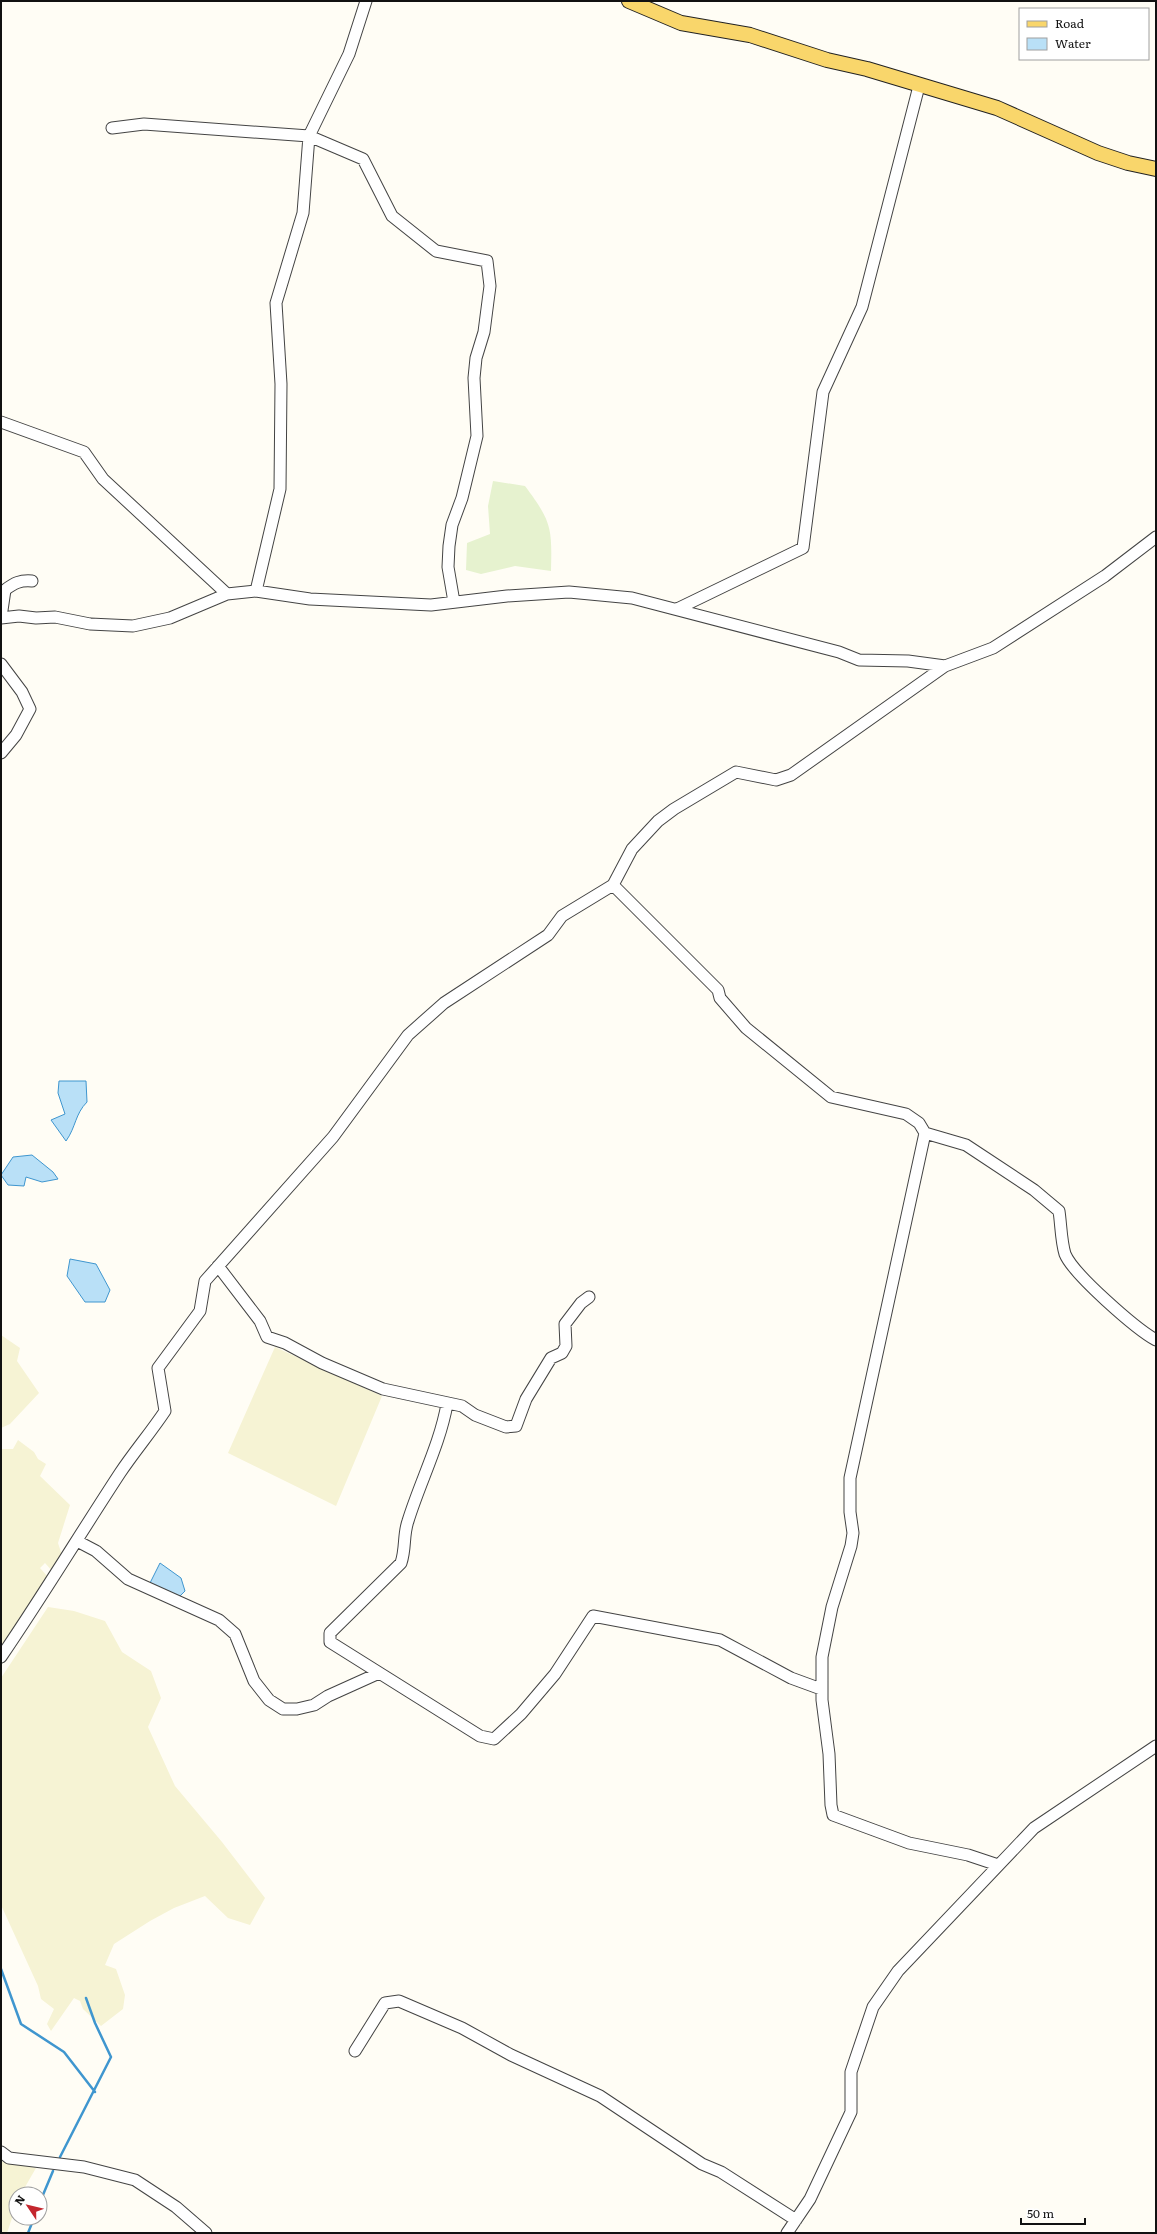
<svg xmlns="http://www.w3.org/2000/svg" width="1157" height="2234" viewBox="0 0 1157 2234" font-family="Literata,serif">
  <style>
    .farmland { fill: #f6f3d4 }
    .pitch { fill: #e6f2cf }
    .water { fill: #b9e0f7; stroke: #3f96cf }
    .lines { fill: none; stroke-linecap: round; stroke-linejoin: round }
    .stream { stroke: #3f96cf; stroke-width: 2.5 }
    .minor-casing { stroke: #444; stroke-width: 13 }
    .major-casing { stroke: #222; stroke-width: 16 }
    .minor { stroke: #fff; stroke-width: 11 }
    .major { stroke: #f9d66b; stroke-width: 14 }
  </style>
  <rect width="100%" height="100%" fill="#fffdf5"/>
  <path class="farmland" d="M1 1335 20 1348 17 1361 39 1393 10 1424 1 1428Z
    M275 1347 382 1396 336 1506 228 1453Z
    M18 1440 34 1452 38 1459 46 1464 40 1476 70 1505 58 1543 62 1555 53 1572 45 1563 40 1568 48 1577 1 1647V1449H13Z
    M48 1607 74 1611 105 1621 122 1652 151 1671 161 1698 148 1727 175 1786 222 1842 265 1898 250 1925 228 1918 205 1896 174 1908 150 1921 114 1944 105 1965 116 1969 125 1995 123 2009 101 2026 83 2009 80 2001 74 1998 51 2031 47 2024 54 2009 41 1999 38 1986 1 1905V1678Z
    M1 2161 36 2168 21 2194H16V2206L7 2233H1Z"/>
  <path class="pitch" d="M493 481 525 486C552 522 552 528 551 571L515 566 481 574 466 570 467 543 490 534 488 506Z"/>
  <path class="water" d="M59 1081H86L87 1102C75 1114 76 1127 66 1141L51 1120 65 1114 58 1093Z
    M32 1155 53 1172 58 1179 42 1182 26 1177 24 1186 8 1185 1 1175 13 1157Z
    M70 1259 96 1264 110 1290 105 1302H85L67 1276Z
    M160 1563 181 1578 185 1591 180 1596 163 1595 150 1583Z"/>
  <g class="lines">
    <path class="stream" d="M1 1969 21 2024 64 2052 95 2092
      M60 2157 111 2057 95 2023 86 1998
      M40 2202 53 2171
      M28 2233 34 2218"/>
    <defs>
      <path id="minor" d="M112 128 144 124 309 136 363 159 392 216 436 251 487 261 490 286 488 301 484 332 476 358 474 378 477 436 462 498 452 525 449 546 448 567 454 602
        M1 422 84 452 103 479 227 594
        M256 591 280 489 281 384 276 303 303 213 309 136 349 54 366 1
        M677 609 803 548 823 392 862 307 919 86
        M1 617 5 590C14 583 20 580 32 581
        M1 618 19 616 36 618 55 617 90 624 133 626 170 618 227 594 256 591 310 599 431 605 507 596 569 592 632 598 839 652 859 660 908 661 945 666 993 648 1105 576 1156 537
        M1 664 22 692 30 709 16 735 1 753
        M613 885 718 990 720 998 746 1028 831 1097 906 1114 919 1123 925 1133 966 1145 1034 1190 1059 1211C1061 1224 1061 1241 1065 1254 1073 1274 1136 1329 1156 1340
        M925 1133 850 1478V1512L853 1533 851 1546 832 1607 822 1657V1700L829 1754 831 1805 833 1815 909 1843 968 1855 998 1865
        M218 1266 260 1321 267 1337 285 1343 322 1363 383 1389 462 1406 475 1415 506 1427 516 1426 526 1399 551 1358 562 1353 566 1346 565 1324 581 1303 589 1297
        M447 1404C440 1444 420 1482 408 1521 403 1535 406 1548 401 1563L330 1633V1642L480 1736 494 1739 521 1714 555 1674 593 1616 720 1640 791 1678 821 1689
        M77 1541 96 1551 128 1579 219 1620 235 1634 254 1681 269 1700 283 1709H297L314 1705 328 1696 379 1673
        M1 1657C42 1597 80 1534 120 1473 134 1452 151 1432 165 1411L158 1368 200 1311 205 1281 333 1137 408 1035 444 1003 548 935 562 916 613 885 632 849 658 821 674 809 736 772 776 780 791 775 945 666
        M355 2051 385 2003 399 2001 462 2028 511 2055 600 2096 702 2164 721 2172 796 2220
        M1 2152 9 2158 84 2167 135 2180 176 2207 206 2233
        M787 2233 810 2199 851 2112V2072L873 2007 898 1971 1034 1828 1156 1746"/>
      <path id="major" d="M629 1 681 23 750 35 827 60 867 69 997 108 1098 153 1128 163 1156 169"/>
    </defs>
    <use href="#minor" class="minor-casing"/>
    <use href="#major" class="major-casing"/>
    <use href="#minor" class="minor"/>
    <use href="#major" class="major"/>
  </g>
  <rect width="1157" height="2234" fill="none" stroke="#111111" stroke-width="4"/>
  <rect x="1019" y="8" width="130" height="52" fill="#ffffff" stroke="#a0a0a0"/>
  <rect x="1027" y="21" width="20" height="6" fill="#f9d66b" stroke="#a0a0a0"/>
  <text x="1055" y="28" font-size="12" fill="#111111">Road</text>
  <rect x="1027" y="38" width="20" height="12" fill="#b9e0f7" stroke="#a0a0a0"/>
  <text x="1055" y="48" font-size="12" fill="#111111">Water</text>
  <g transform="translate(28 2206) rotate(305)"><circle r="19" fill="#ffffff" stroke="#a0a0a0"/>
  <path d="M0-3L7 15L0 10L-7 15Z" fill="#c4262e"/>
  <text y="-6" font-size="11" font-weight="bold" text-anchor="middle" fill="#111111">N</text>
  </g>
  <path d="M1021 2218v6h64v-6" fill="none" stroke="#111111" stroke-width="2"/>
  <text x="1027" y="2218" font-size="12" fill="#111111" stroke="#ffffff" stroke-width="3" paint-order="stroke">50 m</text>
</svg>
